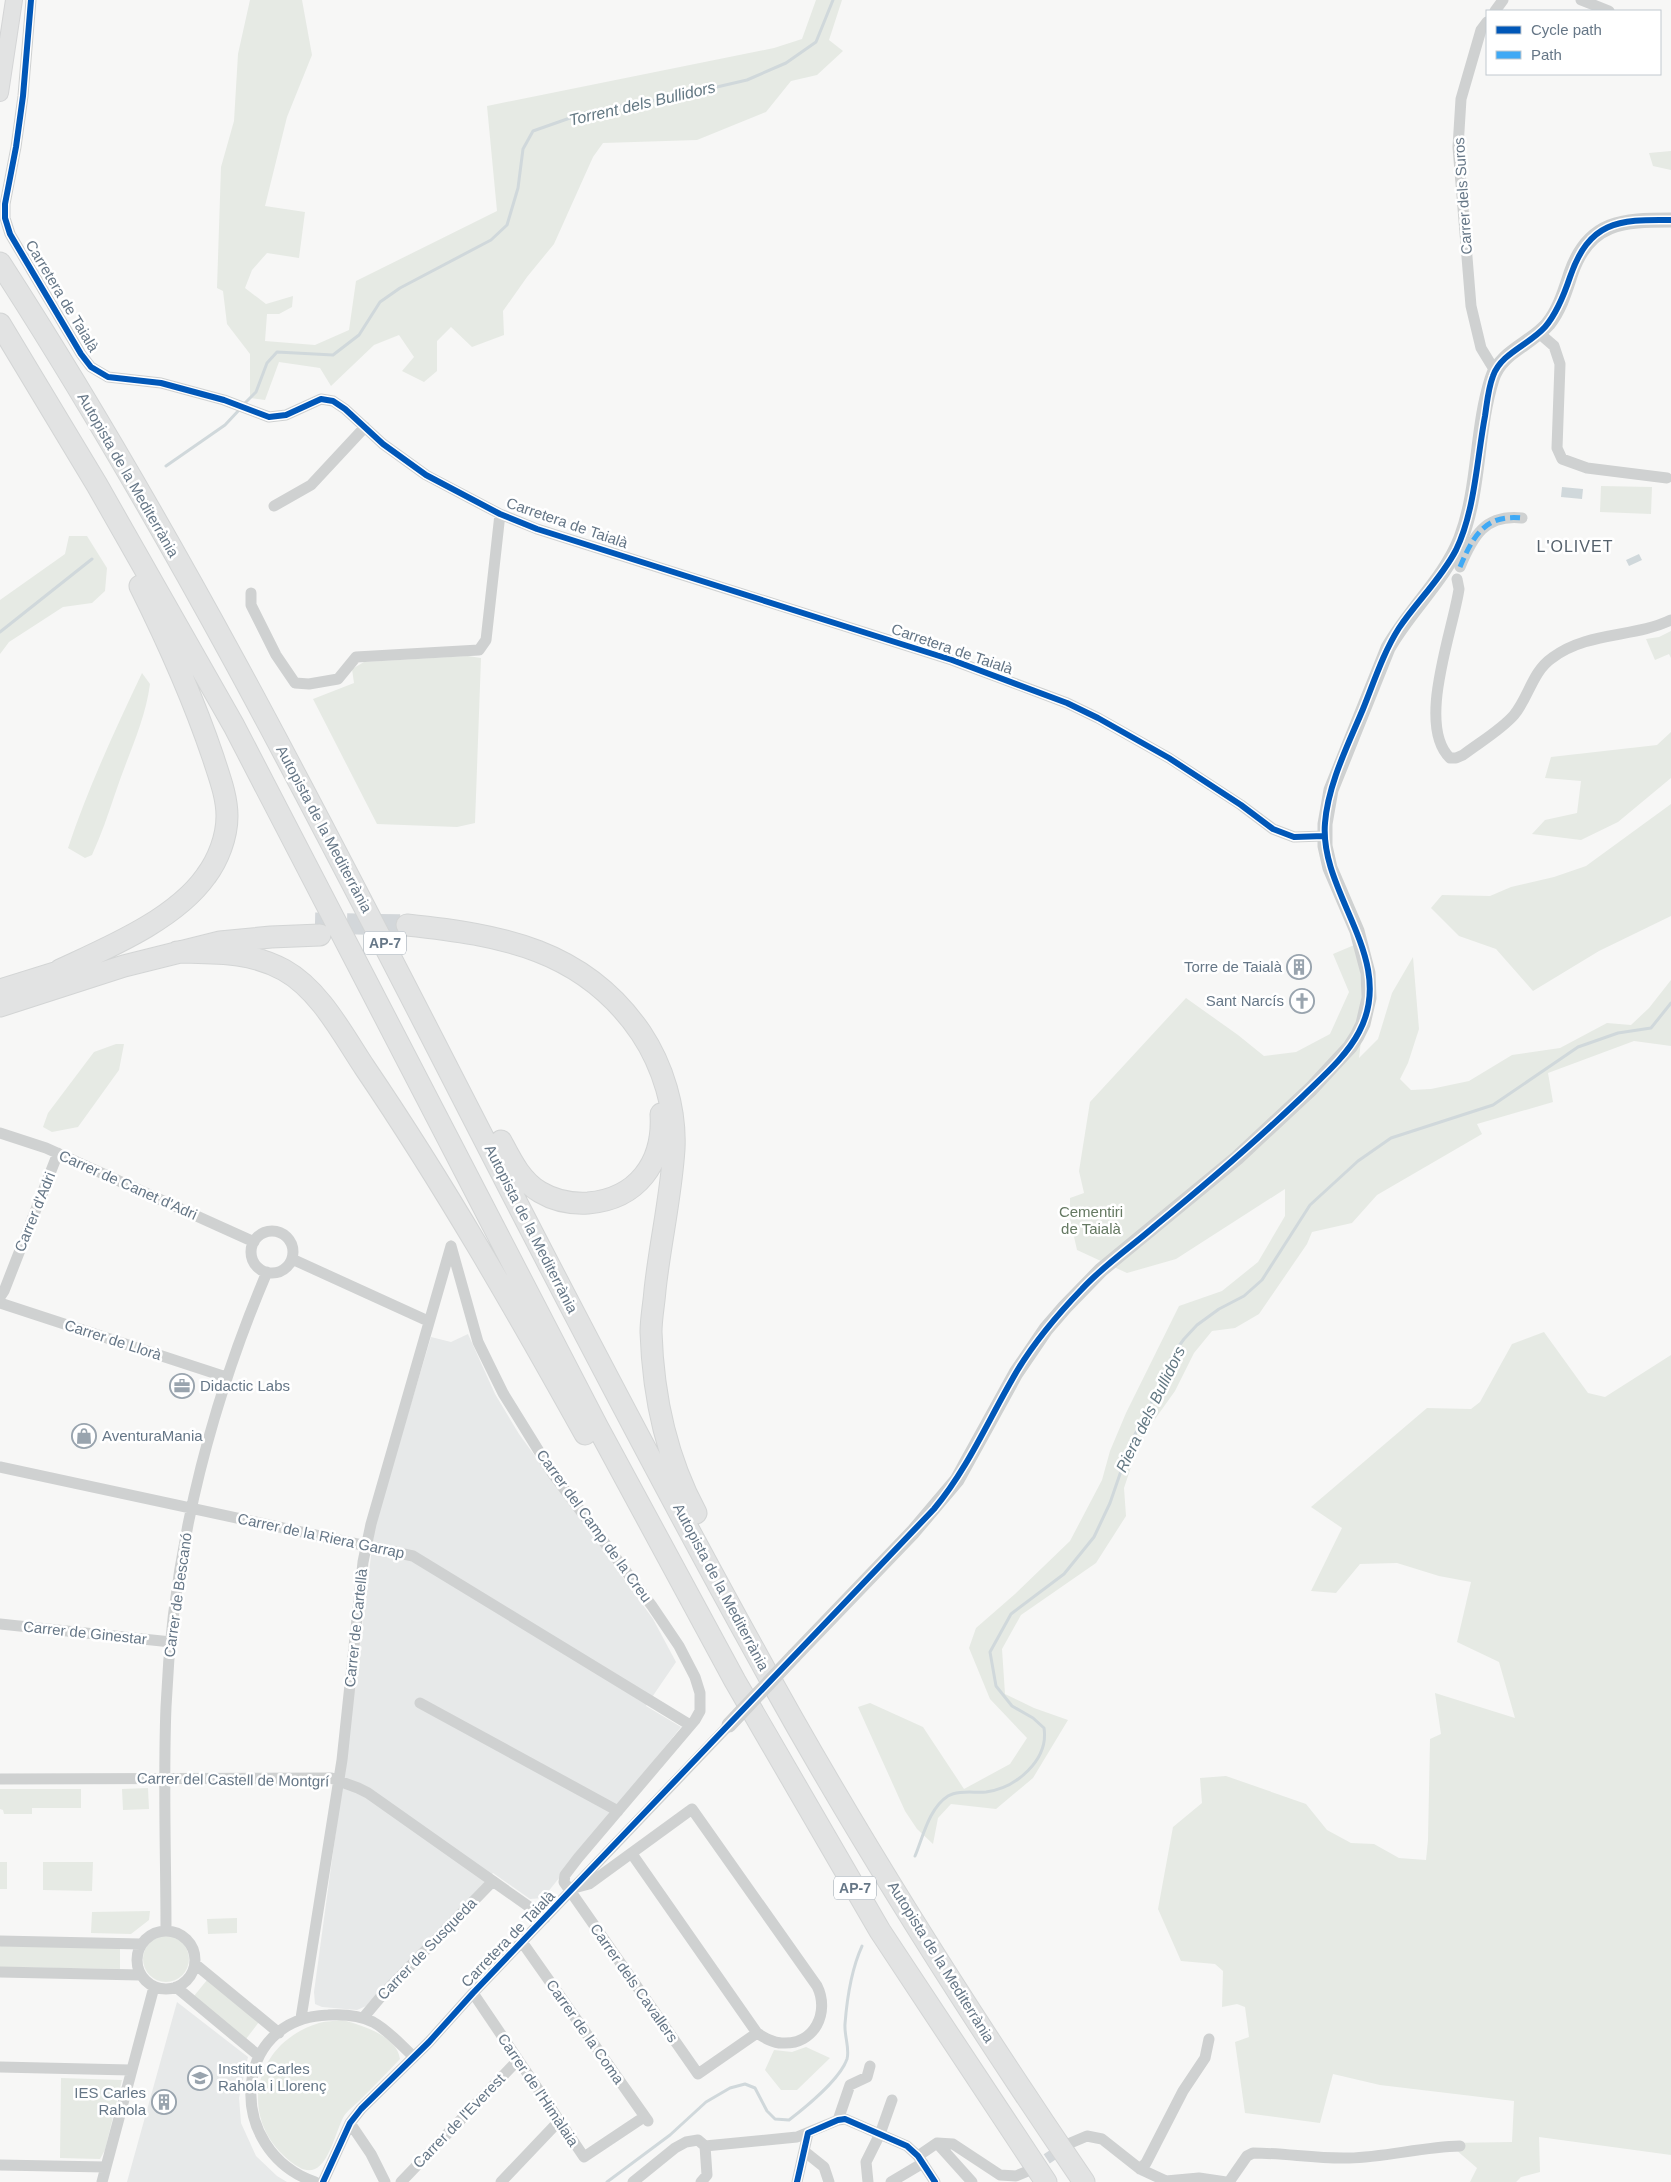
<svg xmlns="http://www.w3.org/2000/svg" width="1671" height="2182" viewBox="0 0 1671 2182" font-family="Arial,sans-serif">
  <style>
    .built { fill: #e7e9e9 }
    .green { fill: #e6eae4 }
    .water { fill: #d0d8db }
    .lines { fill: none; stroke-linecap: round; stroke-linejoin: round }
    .stream { stroke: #d0d8db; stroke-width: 3 }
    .minor-tunnel { stroke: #d3d7da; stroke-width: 11; stroke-dasharray: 11 5.5; stroke-linecap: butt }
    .motorway-tunnel { stroke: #d3d7da; stroke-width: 21; stroke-dasharray: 21 11; stroke-linecap: butt }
    .secondary-casing { stroke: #d4d5d6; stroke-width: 18 }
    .motorway-casing { stroke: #d3d5d5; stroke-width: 23 }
    .minor { stroke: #cfd1d1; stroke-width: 11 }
    .tertiary { stroke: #cfd1d1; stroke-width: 15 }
    .secondary { stroke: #e2e3e3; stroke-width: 16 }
    .motorway { stroke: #e2e3e3; stroke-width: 21 }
    .tertiary-bridge { stroke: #cfd1d1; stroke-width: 15 }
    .quiet { stroke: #3fa9f5; stroke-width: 5; stroke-dasharray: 10 5; stroke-linecap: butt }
    .cycleway-casing { stroke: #fff; stroke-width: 9 }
    .cycleway { stroke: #0057b8; stroke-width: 6 }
    .labels { text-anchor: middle; stroke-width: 5; stroke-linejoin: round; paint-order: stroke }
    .shield { fill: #fff; stroke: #94a0ab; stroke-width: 1 }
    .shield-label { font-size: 14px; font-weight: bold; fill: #667787 }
    .street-label { font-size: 15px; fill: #667787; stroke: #fff }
    .poi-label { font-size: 15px; fill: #667787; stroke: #fff; text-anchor: end }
    .park-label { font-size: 15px; fill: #657962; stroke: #fff }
    .water-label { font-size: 16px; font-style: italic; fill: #637883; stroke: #fff }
    .neighbourhood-label { font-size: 16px; letter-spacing: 1px; fill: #55616c; stroke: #fff }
  </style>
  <rect width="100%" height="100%" fill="#f7f7f6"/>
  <path class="built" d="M468 1334 495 1394 519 1434 653 1619 676 1662 646 1706 681 1727 543 1898 530 1899 493 1873 366 2006 357 2010 322 2007 315 2004 314 1992 346 1757 375 1524 431 1337 451 1342Z
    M177 2002 248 2057 239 2098 241 2123 256 2156 277 2176 287 2182H127Z"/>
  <path class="green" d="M250 0H302L312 55 287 117 265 206 305 212 299 258 267 253 252 270 245 288 266 304 293 296 292 307 279 314H267L265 341 315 345 349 330 356 281 497 211 487 106 774 48 802 39 816 0H842L829 40 843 51 817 75 791 81 766 112 697 140 603 143 593 157 554 244 527 277 503 311 504 335 472 347 451 327 437 341V371L424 382 402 371 414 357 399 335 374 345 331 386 320 368 279 362 265 400 250 398V354L227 324 223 291 217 288 221 167 234 121 238 54Z
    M1671 151V170L1653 166 1649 153Z
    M1601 486 1652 487 1651 514 1600 512Z
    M69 536H87L107 568 105 591 92 603 63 607 9 642 0 654V600L65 554Z
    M1671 631V658L1669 654 1655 660 1646 639 1659 637Z
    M468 656 481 658 475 823 457 827 377 824 313 699 354 683 352 669 364 662Z
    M142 673 150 684C145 722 127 757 115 794 108 815 101 835 92 855L85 858 68 848C88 788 115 730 142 673Z
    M1671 732V778L1618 822 1581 840 1532 834 1545 820 1577 813 1581 781 1545 778 1551 757 1657 745Z
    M1671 804V916L1599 951 1533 991 1496 949 1459 936 1431 908 1442 895 1490 896 1511 887 1554 877 1586 866Z
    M1359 943 1363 1024 1359 1058 1378 1039 1392 993 1413 957 1419 1029 1408 1063 1400 1079 1411 1090 1431 1089 1469 1081 1512 1055 1560 1048 1607 1023 1631 1025 1649 1008 1671 980V1046L1634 1041 1548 1073 1553 1102 1477 1124 1482 1134 1377 1195 1352 1223 1312 1232 1307 1244 1259 1314 1235 1328 1212 1331 1194 1353 1175 1391 1140 1440 1124 1488 1126 1516 1096 1563 1021 1615 1002 1649 1005 1694 1034 1708 1068 1720 1033 1778 996 1809 951 1804 938 1818 933 1844 917 1829 905 1811 858 1707 870 1703 923 1727 964 1789 1010 1764 1027 1738 990 1699 969 1648 976 1628 1015 1594 1070 1541 1102 1480 1110 1451 1126 1413 1179 1306 1222 1291 1258 1262 1285 1216V1189L1176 1259 1127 1273 1077 1250 1070 1219V1198L1084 1193 1079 1171 1090 1102 1186 998 1238 1035 1264 1056 1296 1052 1330 1034 1349 992 1333 954Z
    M116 1044H124L119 1070 78 1127 52 1132 43 1127 48 1113 94 1052Z
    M1544 1332 1588 1393 1605 1397 1671 1355V2155L1539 2137 1540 2172 1521 2177 1516 2182H1470L1477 2168 1448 2143 1512 2142 1514 2101 1380 2085 1333 2074 1320 2123 1245 2113 1235 2042 1249 2037 1245 2007 1237 2004 1222 2007 1223 1971 1215 1964 1181 1961 1158 1909 1173 1827 1202 1803 1200 1778 1226 1776 1306 1804 1327 1830 1351 1843 1374 1844 1399 1858 1426 1860 1428 1840 1430 1739 1441 1734 1435 1693 1515 1718 1499 1662 1457 1642 1471 1582 1439 1576 1397 1563 1360 1564 1336 1593 1311 1591 1342 1528 1311 1507 1427 1408 1471 1409 1480 1402 1512 1344Z
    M148 1788 149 1809 123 1810 122 1789Z
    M0 1789H81V1808H32V1814H4L3 1810 0 1809Z
    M0 1862H7V1889H0Z
    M43 1862H93L92 1891 43 1890Z
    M150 1911 149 1920 131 1934 91 1933 92 1912Z
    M237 1918V1933L208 1934 207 1919Z
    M143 1959a23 23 0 1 1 46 0a23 23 0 1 1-46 0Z
    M0 1946 120 1948V1969L0 1967Z
    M207 1980 259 2022 246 2039 194 1996Z
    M342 2020C362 2025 397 2036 400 2059 387 2073 374 2086 360 2100 355 2105 348 2110 344 2116 336 2130 330 2162 315 2169 306 2173 298 2167 291 2162 236 2119 253 2043 319 2023 326 2021 335 2021 342 2020Z
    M806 2047 830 2058 797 2090H781L765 2070 774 2050 792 2052Z
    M61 2078 122 2080 105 2150 100 2159 60 2158Z"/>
  <path class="water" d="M1562 487 1583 489 1582 499 1561 497Z
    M1639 554 1642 560 1629 566 1626 560Z"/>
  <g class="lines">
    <path class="stream" d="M244 404 256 392 267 363 277 352 333 355 359 335 380 302 400 288 491 240 507 225 518 188 523 149 533 131 587 112 678 96 747 80 786 63 816 42 833 0
      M166 466 225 425 240 409
      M0 632 92 559
      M915 1856C923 1837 929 1808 948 1796 958 1790 974 1793 986 1792 1016 1788 1049 1760 1044 1728L1033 1718 1012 1706 996 1686 990 1652 1011 1614 1064 1574 1094 1537 1110 1503 1131 1442 1148 1410 1173 1354 1184 1339 1197 1325 1219 1309 1244 1296 1262 1280 1310 1205 1358 1161 1391 1138 1493 1105 1578 1047 1618 1033 1651 1028 1671 1003
      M607 2182 670 2135 706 2102 730 2088 745 2084 755 2088 767 2111 775 2119 789 2120C806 2107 840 2079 847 2059 850 2049 844 2035 845 2024 847 1998 851 1970 862 1946"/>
    <path class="minor-tunnel" d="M1033 2168 1066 2146"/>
    <path class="motorway-tunnel" d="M315 923 407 925"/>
    <defs>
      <path id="secondary" d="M0 93 14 0"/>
      <path id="motorway" d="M0 263C201 574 363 906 533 1234 606 1375 680 1516 757 1655 856 1836 968 2012 1084 2182
        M0 324 97 485 234 726 597 1426 735 1681 880 1931 1046 2182
        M407 925C501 935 584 949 641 1033 663 1066 676 1109 674 1149 671 1197 660 1243 655 1290 654 1304 651 1318 651 1332 653 1395 666 1457 696 1513
        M177 952C214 953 250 951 284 970 320 990 343 1035 365 1068 445 1186 516 1310 585 1434
        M60 970C107 948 175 920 206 876 218 860 227 837 227 816 227 796 219 776 213 757 193 698 168 642 140 586
        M0 990 74 967
        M0 1006 124 966 220 942 271 937 320 935
        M501 1141C511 1160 521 1181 540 1192 555 1201 570 1204 588 1203 637 1199 664 1163 661 1114"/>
    </defs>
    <use href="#secondary" class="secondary-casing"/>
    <use href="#motorway" class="motorway-casing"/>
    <path class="minor" d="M31 0 23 96 16 147 5 204V218L10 234 81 354 91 367 108 377 161 383 224 400 269 417 286 415 321 399 333 401 345 409 383 444 426 475 500 514 537 529 952 660 1067 703 1098 718 1169 758 1241 805 1273 829 1294 837 1324 836
      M1581 0 1609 11
      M1495 11 1503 0
      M1487 22 1481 30 1461 99 1458 147 1471 306 1481 348 1495 371
      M1539 333 1554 346 1560 364 1557 448 1562 459 1587 468 1667 478
      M274 506 311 485 365 427
      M1460 567C1473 536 1485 514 1522 518
      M1457 579 1459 589C1453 631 1416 725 1450 758H1456L1463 755C1480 742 1501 730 1514 715 1529 697 1532 672 1552 658 1588 631 1634 638 1671 620
      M251 593V605L276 655 295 683 309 684 338 679 356 657 479 650 486 640 500 514
      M0 1133 46 1148 254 1242
      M251 1252a21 21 0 1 1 42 0a21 21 0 1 1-42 0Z
      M451 1246 478 1342 503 1393 553 1474 652 1606 679 1646 695 1677 700 1693V1711L695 1720 578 1858 565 1875 564 1882 698 2074 757 2033C765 2038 773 2043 782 2043 815 2045 830 2012 817 1986L692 1809 589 1884 574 1888
      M292 1259 428 1321
      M0 1297 4 1291 58 1153
      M0 1303 226 1377
      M0 1467 413 1556 690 1725
      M0 1624 171 1642
      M420 1703 618 1811
      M0 1779 331 1778 358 1788 368 1793 545 1918
      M632 1854 757 2033
      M166 1930C166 1856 163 1782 166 1707 172 1557 208 1411 267 1272
      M137 1960a29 29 0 1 1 58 0a29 29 0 1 1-58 0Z
      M0 1941 141 1944
      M522 1942 648 2121
      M195 1964 279 2033
      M0 1972 140 1975
      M176 1987 259 2056
      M473 1993 584 2157 644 2117
      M301 2018 342 1760 363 1562 371 1524 451 1246
      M363 2018 384 1993 493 1881
      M0 2067 130 2070
      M838 2120 850 2085 867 2077 870 2066
      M350 2123 371 2154 385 2182
      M937 2143 972 2182
      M1068 2144 1087 2136 1102 2139 1140 2169 1166 2181 1199 2178 1226 2182
      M705 2146 797 2137 838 2120 845 2119 907 2146 918 2156 935 2182
      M804 2151 824 2167 829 2182
      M918 2156 937 2143 953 2144 1000 2175 1016 2176 1028 2171
      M0 2165 105 2167
      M1140 2169 1146 2163 1183 2091 1205 2058 1209 2039
      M102 2182 154 1987
      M315 2182C225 2151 230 2018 328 2015 343 2014 359 2015 373 2022 388 2030 401 2045 414 2057
      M323 2182 350 2123 361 2109 429 2042 473 1993 729 1725
      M401 2182 518 2060
      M501 2182 559 2121
      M633 2182 675 2148 686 2142 698 2140 705 2146
      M701 2182 707 2175 705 2146
      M797 2182 808 2133
      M868 2182 866 2162 880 2134 892 2100
      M891 2182 923 2163
      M1229 2182 1247 2156 1253 2153C1285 2153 1317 2159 1349 2158 1386 2157 1422 2147 1460 2146"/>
    <path class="tertiary" d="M794 1656 913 1532 957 1480 1016 1373 1046 1329 1065 1307 1101 1270 1237 1158 1311 1089 1350 1047 1357 1036 1363 1024 1369 998 1368 973 1357 931 1330 868 1325 846V824L1331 790 1388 648C1410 609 1445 579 1461 538 1480 488 1476 429 1492 379 1500 352 1531 344 1548 324 1560 309 1565 291 1571 273 1589 221 1623 220 1671 220"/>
    <use href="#secondary" class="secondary"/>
    <use href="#motorway" class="motorway"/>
    <path class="tertiary-bridge" d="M729 1725 794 1656"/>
    <path class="quiet" d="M1460 567C1473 536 1485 514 1522 518"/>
    <defs>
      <path id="cycleway" d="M31 0 23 96 16 147 5 204V218L10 234 81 354 91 367 108 377 161 383 224 400 269 417 286 415 321 399 333 401 345 409 383 444 426 475 500 514 537 529 952 660 1067 703 1098 718 1169 758 1241 805 1273 829 1294 837 1324 836
        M323 2182 350 2123 361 2109 429 2042 473 1993 934 1509C969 1467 989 1418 1017 1371 1035 1341 1058 1314 1082 1289 1104 1265 1131 1247 1155 1226 1205 1185 1254 1143 1301 1098 1321 1078 1346 1057 1359 1032 1398 959 1319 894 1325 823 1328 784 1348 745 1363 709 1374 682 1383 653 1399 628 1417 601 1441 579 1456 550 1475 511 1477 458 1485 416 1487 403 1488 389 1493 376 1501 353 1529 345 1545 327 1557 313 1564 295 1570 277 1589 222 1617 219 1671 220
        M797 2182 808 2133 838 2120 845 2119 907 2146 918 2156 935 2182"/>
    </defs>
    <use href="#cycleway" class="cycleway-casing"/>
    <use href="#cycleway" class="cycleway"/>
  </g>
  <defs>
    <symbol id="building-ring" viewBox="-11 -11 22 22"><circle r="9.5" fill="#fff" stroke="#99a4ae" stroke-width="1.5"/><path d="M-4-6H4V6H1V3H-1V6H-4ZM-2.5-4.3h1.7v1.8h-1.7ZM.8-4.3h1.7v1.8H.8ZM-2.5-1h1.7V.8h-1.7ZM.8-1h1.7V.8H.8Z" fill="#99a4ae"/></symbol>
    <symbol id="church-ring" viewBox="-11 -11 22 22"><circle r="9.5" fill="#fff" stroke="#99a4ae" stroke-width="1.5"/><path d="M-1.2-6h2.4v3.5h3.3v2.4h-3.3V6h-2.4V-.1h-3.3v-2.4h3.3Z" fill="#99a4ae"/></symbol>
    <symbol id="office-ring" viewBox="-11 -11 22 22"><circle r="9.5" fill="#fff" stroke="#99a4ae" stroke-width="1.5"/><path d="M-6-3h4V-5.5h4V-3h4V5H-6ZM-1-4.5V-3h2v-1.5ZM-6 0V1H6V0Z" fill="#99a4ae"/></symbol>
    <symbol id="shop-ring" viewBox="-11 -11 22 22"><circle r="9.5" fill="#fff" stroke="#99a4ae" stroke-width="1.5"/><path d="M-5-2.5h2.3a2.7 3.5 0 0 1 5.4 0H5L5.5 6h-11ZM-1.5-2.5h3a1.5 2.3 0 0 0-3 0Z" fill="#99a4ae"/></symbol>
    <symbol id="school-ring" viewBox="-11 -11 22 22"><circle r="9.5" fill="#fff" stroke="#99a4ae" stroke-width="1.5"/><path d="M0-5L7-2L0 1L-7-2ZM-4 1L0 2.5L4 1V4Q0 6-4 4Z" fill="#99a4ae"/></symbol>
  </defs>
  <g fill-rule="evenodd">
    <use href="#building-ring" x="1285" y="953" width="28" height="28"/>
    <use href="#church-ring" x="1288" y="987" width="28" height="28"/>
    <use href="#office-ring" x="168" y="1372" width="28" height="28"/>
    <use href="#shop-ring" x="70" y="1422" width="28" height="28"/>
    <use href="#school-ring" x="186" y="2064" width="28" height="28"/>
    <use href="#building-ring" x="150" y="2088" width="28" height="28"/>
  </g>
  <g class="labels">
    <g class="shield">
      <rect x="364" y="931.5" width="42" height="23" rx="4"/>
      <rect x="834" y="1876.5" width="42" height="23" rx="4"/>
    </g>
    <g class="shield-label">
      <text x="385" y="948">AP-7</text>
      <text x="855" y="1893">AP-7</text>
    </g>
    <g class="street-label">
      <text transform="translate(1463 196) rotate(-94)" y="5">Carrer dels Suros</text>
      <text transform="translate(62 296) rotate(59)" y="5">Carretera de Taialà</text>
      <text transform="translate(128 475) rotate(60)" y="5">Autopista de la Mediterrània</text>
      <text transform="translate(567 523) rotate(19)" y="5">Carretera de Taialà</text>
      <text transform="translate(952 649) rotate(19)" y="5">Carretera de Taialà</text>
      <text transform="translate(324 829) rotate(62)" y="5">Autopista de la Mediterrània</text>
      <text transform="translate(128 1185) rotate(24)" y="5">Carrer de Canet d'Adri</text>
      <text transform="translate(35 1212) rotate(-68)" y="5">Carrer d'Adri</text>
      <text transform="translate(531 1229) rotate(63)" y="5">Autopista de la Mediterrània</text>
      <text transform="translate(113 1340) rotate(18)" y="5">Carrer de Llorà</text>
      <text transform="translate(594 1526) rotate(54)" y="5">Carrer del Camp de la Creu</text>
      <text transform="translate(321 1536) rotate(12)" y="5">Carrer de la Riera Garrap</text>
      <text transform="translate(721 1587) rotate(62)" y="5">Autopista de la Mediterrània</text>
      <text transform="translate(178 1595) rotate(-82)" y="5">Carrer de Bescanó</text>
      <text transform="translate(356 1628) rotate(-84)" y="5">Carrer de Cartellà</text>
      <text transform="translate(85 1633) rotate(6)" y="5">Carrer de Ginestar</text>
      <text transform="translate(233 1780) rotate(1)" y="5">Carrer del Castell de Montgrí</text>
      <text transform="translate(508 1939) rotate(-46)" y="5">Carretera de Taialà</text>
      <text transform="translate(427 1949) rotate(-46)" y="5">Carrer de Susqueda</text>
      <text transform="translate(941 1962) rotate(58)" y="5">Autopista de la Mediterrània</text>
      <text transform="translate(634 1983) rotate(55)" y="5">Carrer dels Cavallers</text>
      <text transform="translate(585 2032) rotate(55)" y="5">Carrer de la Coma</text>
      <text transform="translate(538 2090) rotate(56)" y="5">Carrer de l'Himàlaia</text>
      <text transform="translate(459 2121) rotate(-46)" y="5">Carrer de l'Everest</text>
    </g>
    <g class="poi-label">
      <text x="1282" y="972">Torre de Taialà</text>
      <text x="1284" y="1006">Sant Narcís</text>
      <text x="200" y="1391" text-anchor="start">Didactic Labs</text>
      <text x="102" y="1441" text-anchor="start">AventuraMania</text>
      <text x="218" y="2074" text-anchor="start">Institut Carles<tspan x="218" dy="17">Rahola i Llorenç</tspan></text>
      <text x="146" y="2098">IES Carles<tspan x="146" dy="17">Rahola</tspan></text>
    </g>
    <g class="park-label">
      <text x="1091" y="1217">Cementiri<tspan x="1091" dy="17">de Taialà</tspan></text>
    </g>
    <g class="water-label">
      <text transform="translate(642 103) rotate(-13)" y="6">Torrent dels Bullidors</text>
      <text transform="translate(1150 1409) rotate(-64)" y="6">Riera dels Bullidors</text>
    </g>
    <g class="neighbourhood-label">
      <text x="1575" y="552">L'OLIVET</text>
    </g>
  </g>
  <rect x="1486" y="10" width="175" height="65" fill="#ffffff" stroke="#c2c9cf"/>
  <rect x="1496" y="26" width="25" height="8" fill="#0057b8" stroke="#c2c9cf"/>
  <text x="1531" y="35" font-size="15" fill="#667787">Cycle path</text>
  <rect x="1496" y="51" width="25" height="8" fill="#3fa9f5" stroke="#c2c9cf"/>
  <text x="1531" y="60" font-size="15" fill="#667787">Path</text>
</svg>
